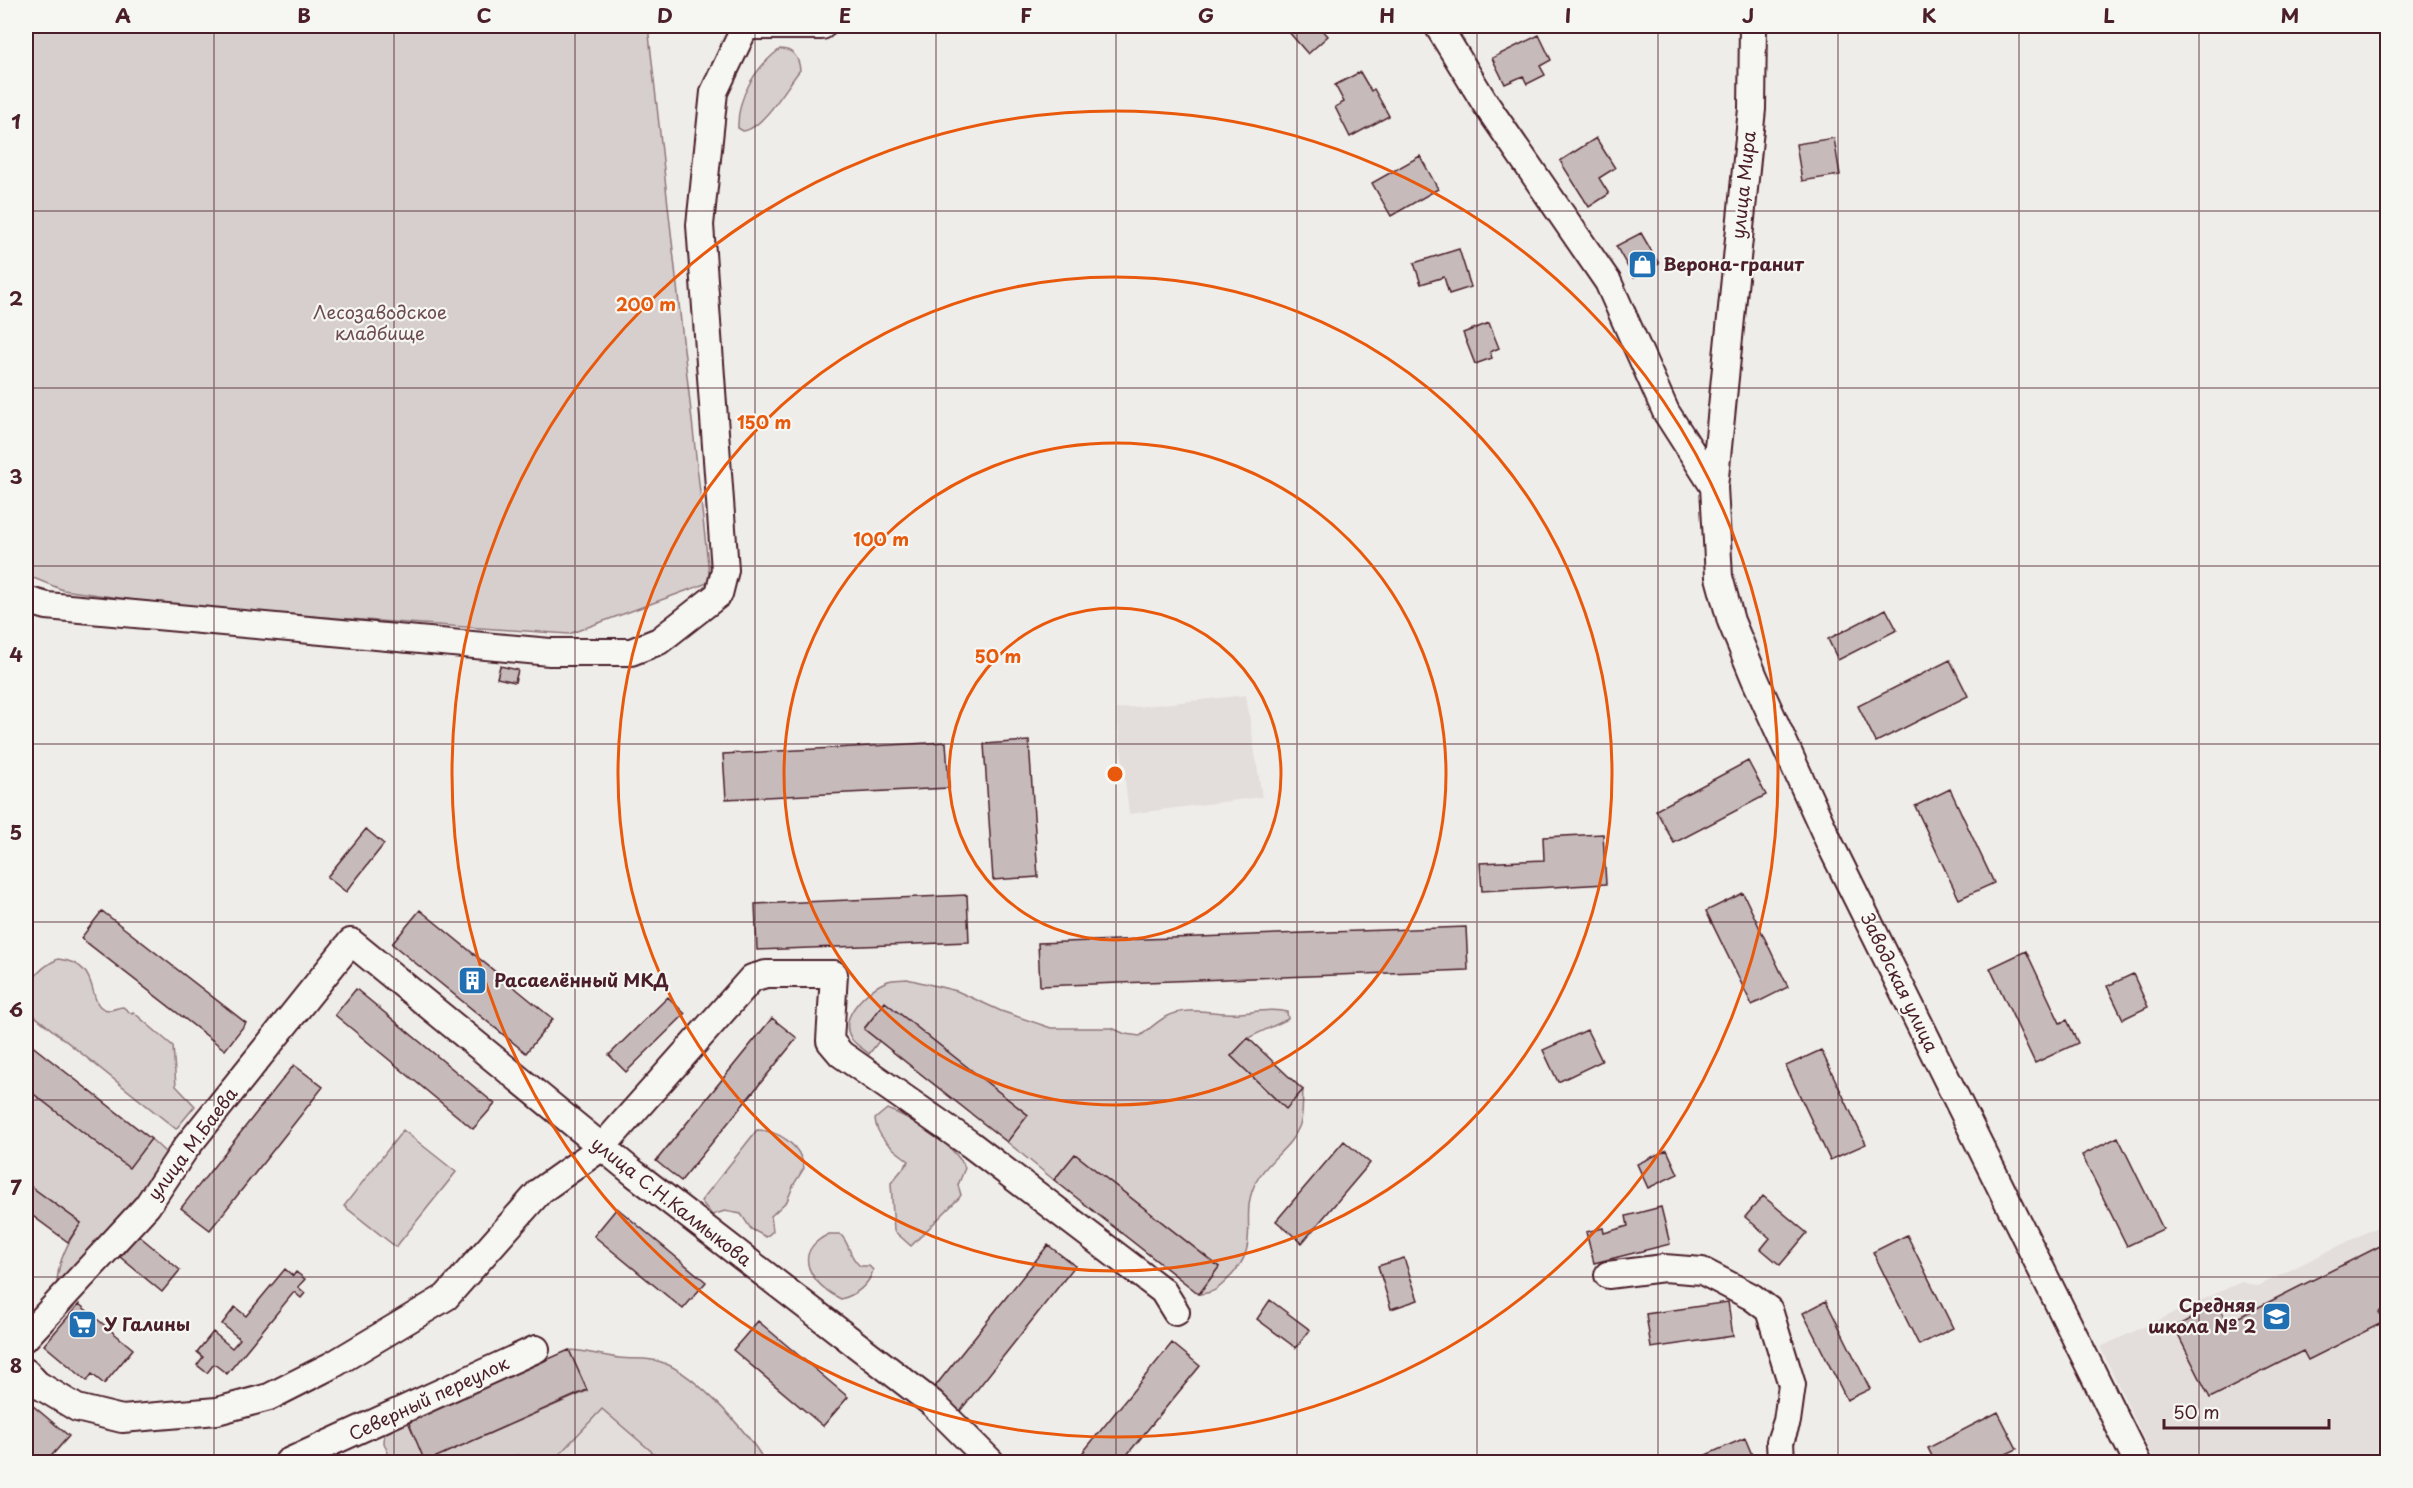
<svg xmlns="http://www.w3.org/2000/svg" width="2413" height="1488" viewBox="0 0 2413 1488" font-family="'Playpen Sans',sans-serif">
  <style>
    .built { fill: #e3dedc }
    .green { fill: #d7cfce; stroke: #90777c; stroke-width: 1.5 }
    .building { fill: #c6babb; stroke: #4a1f2b; stroke-width: 1.5 }
    .lines { fill: none; stroke-linecap: round; stroke-linejoin: round }
    .minor-casing { stroke: #4a1f2b; stroke-width: 30 }
    .minor { stroke: #f6f6f2; stroke-width: 26 }
    .grid { fill: none; stroke: #4a1f2b; stroke-width: 1.5; stroke-opacity: 0.55 }
    .ring { fill: none; stroke: #e8590c; stroke-width: 3 }
    .labels { text-anchor: middle; stroke-width: 4.5; stroke-linejoin: round; paint-order: stroke }
    .street-label { font-size: 18px; fill: #4a1f2b; stroke: #f6f6f2 }
    .poi-label { font-size: 18px; font-weight: bold; fill: #4a1f2b; stroke: #f6f6f2; text-anchor: start }
    .park-label { font-size: 18px; fill: #6d4b54; stroke: #f6f6f2 }
    .centre { fill: #e8590c; stroke: #f6f6f2; stroke-width: 3 }
    .ring-label { font-size: 18px; text-anchor: middle; font-weight: bold; fill: #e8590c; stroke: #f6f6f2; stroke-width: 4.5; stroke-linejoin: round; paint-order: stroke }
    .neatline { fill: none; stroke: #4a1f2b; stroke-width: 2 }
    .grid-label { font-size: 20px; text-anchor: middle; font-weight: bold; fill: #4a1f2b }
  </style>
  <rect width="100%" height="100%" fill="#efedea"/>
  <filter id="ink" filterUnits="userSpaceOnUse"><feTurbulence type="fractalNoise" baseFrequency=".0167" numOctaves="2"/><feDisplacementMap in="SourceGraphic" scale="12" xChannelSelector="R" yChannelSelector="G"/><feConvolveMatrix kernelMatrix="1 2 1 2 8 2 1 2 1" color-interpolation-filters="sRGB"/></filter>
  <g filter="url(#ink)">
    <path class="built" d="M1246 695 1262 797 1129 814 1116 709Z
      M2387 1222V1462H2155L2100 1347 2241 1282 2258 1286Z
      M602 1409 664 1462H552Z"/>
    <path class="green" d="M26 26H648L710 582 569 634 190 608 63 590 26 575Z
      M780 49C793 49 799 58 800 70 787 86 763 129 743 131L738 128C737 96 756 67 780 49Z
      M58 959C106 964 83 1008 109 1010 114 1010 118 1007 123 1007L132 1014 133 1012 173 1046 176 1086 195 1106 176 1129 26 1009C23 986 38 968 58 959Z
      M907 979 957 991 1001 1011 1051 1028H1112L1125 1034 1140 1036C1149 1030 1157 1021 1166 1017 1188 1005 1218 1015 1240 1013 1256 1012 1271 1008 1287 1012L1288 1019 1248 1038 1231 1056 1285 1108 1303 1090C1302 1101 1304 1117 1299 1127 1290 1149 1266 1161 1256 1182 1237 1218 1265 1245 1227 1280 1217 1290 1213 1293 1199 1294L1219 1267 1075 1154 1054 1180 1007 1142 1028 1115 885 1003 864 1028 879 1041 869 1054C864 1049 854 1044 851 1038 837 1016 870 987 888 981 894 979 901 980 907 979Z
      M26 1088 128 1167 151 1139 165 1152C159 1190 85 1256 57 1285 57 1263 69 1240 81 1223L26 1183Z
      M887 1109C912 1118 954 1144 965 1168L958 1185 961 1195 959 1198 911 1246 894 1231 891 1183 909 1161C894 1149 877 1139 875 1119Z
      M403 1130 456 1172 396 1247 344 1206Z
      M757 1130C778 1130 801 1145 804 1168L794 1184 787 1201 771 1216 773 1231 766 1237 751 1229 741 1214 725 1211 712 1215 701 1201Z
      M829 1234H840C851 1244 847 1255 860 1266H869L873 1270C869 1285 856 1295 841 1299 812 1285 789 1253 829 1234Z
      M569 1350C589 1351 601 1356 619 1358 633 1360 650 1357 664 1363 697 1376 748 1432 765 1462H664L602 1409 552 1462H539L517 1455 485 1462H392L391 1461 384 1443 385 1427 408 1421 426 1461 587 1391Z"/>
    <path class="building" d="M1294 26H1319L1328 36 1308 54 1288 31Z
      M1539 35 1551 60 1540 66 1545 75 1527 84 1523 76 1505 84 1492 58Z
      M1360 72 1371 91 1374 89 1389 116 1350 137 1335 107 1344 102 1335 85Z
      M1596 138 1615 168 1599 178 1609 194 1589 207 1560 161Z
      M1834 138 1840 175 1802 181 1796 144Z
      M1420 156 1438 189 1391 216 1372 183Z
      M1641 233 1659 264 1634 278 1616 246Z
      M1459 249 1471 287 1449 294 1444 277 1421 284 1414 263Z
      M1489 323 1499 348 1490 352 1492 358 1475 364 1463 333Z
      M1886 609 1897 630 1838 660 1828 639Z
      M1950 660 1968 696 1876 742 1858 706Z
      M500 666 518 670 515 682 497 678Z
      M1029 741 1038 877 993 880 984 744Z
      M946 742 949 788 726 799 723 754Z
      M1748 761 1766 795 1674 843 1656 810Z
      M1950 789 1994 883 1959 899 1915 806Z
      M366 829 384 844 346 892 327 877Z
      M1603 834 1606 884 1482 891 1480 863 1544 860 1543 837Z
      M1743 893 1788 987 1752 1005 1706 911Z
      M967 895 969 942 757 950 755 904Z
      M420 910 553 1019 526 1053 392 944Z
      M102 911 246 1023 225 1050 81 938Z
      M1466 927 1468 970 1040 986 1038 943Z
      M2026 951 2060 1023 2067 1020 2078 1043 2035 1063 1990 968Z
      M2133 974 2148 1007 2123 1019 2107 986Z
      M356 989 495 1104 473 1129 335 1015Z
      M668 997 685 1014 626 1072 609 1055Z
      M885 1002 1028 1115 1007 1142 864 1029Z
      M772 1018 797 1038 681 1181 656 1161Z
      M1587 1030 1602 1061 1558 1082 1543 1050Z
      M1248 1038 1303 1090 1286 1109 1231 1056Z
      M26 1041 151 1139 129 1168 26 1088Z
      M1821 1050 1866 1144 1830 1160 1786 1066Z
      M294 1065 323 1087 210 1230 181 1208Z
      M2118 1137 2163 1229 2127 1246 2082 1155Z
      M1344 1141 1370 1163 1302 1243 1276 1221Z
      M1667 1150 1678 1174 1648 1188 1637 1164Z
      M1075 1154 1219 1267 1199 1294 1054 1180Z
      M26 1183 81 1223 68 1242 26 1211Z
      M1763 1196 1807 1233 1780 1265 1761 1249 1770 1238 1745 1217Z
      M1661 1207 1670 1244 1594 1263 1586 1232 1603 1228 1604 1233 1628 1226 1626 1216Z
      M617 1208 706 1282 683 1309 594 1236Z
      M138 1235 180 1270 162 1292 120 1257Z
      M1907 1235 1953 1328 1919 1345 1873 1252Z
      M2388 1242V1308L2379 1312 2384 1322 2308 1360 2303 1351 2210 1398 2174 1327 2218 1305 2227 1323Z
      M1048 1245 1075 1266 960 1411 933 1389Z
      M1404 1258 1418 1300 1391 1309 1378 1266Z
      M285 1269 293 1276 296 1272 305 1279 298 1287 305 1293 301 1298 294 1292 227 1374 214 1364 207 1373 197 1365 203 1357 197 1352 213 1332 232 1348 240 1339 222 1324 235 1307 246 1316Z
      M1270 1300 1310 1330 1296 1348 1257 1319Z
      M1826 1301 1870 1389 1847 1400 1803 1313Z
      M1728 1302 1733 1336 1651 1348 1646 1314Z
      M79 1304 133 1349 104 1384 92 1374 87 1381 44 1345Z
      M758 1321 848 1397 823 1426 733 1350Z
      M1172 1343 1200 1366 1121 1462H1075Z
      M569 1350 587 1390 425 1462 408 1421Z
      M26 1400 69 1436 46 1462H26Z
      M1998 1412 2017 1449 1989 1462H1935L1928 1448Z
      M1745 1438 1755 1462H1704L1701 1457Z"/>
    <g class="lines">
      <defs>
        <path id="minor" d="M744 26H822
          M1438 26 1485 103 1608 282 1666 412 1714 487
          M1753 26 1752 109 1714 487 1719 577 1731 621 1755 679 1830 844 2137 1462
          M26 600 47 606 550 652H631L659 641 719 594 725 570 700 225 714 92 745 27
          M1608 1275 1664 1268 1702 1271 1752 1297 1769 1310 1792 1385 1787 1421 1780 1442 1781 1462
          M26 1337 147 1206 185 1149 351 942 635 1174 932 1403 991 1462
          M26 1372 37 1384 77 1408 122 1419 217 1411 269 1397 334 1364 446 1297 540 1191 602 1147 752 978 766 974H834L830 1041 841 1054 970 1144 1163 1291 1176 1312
          M288 1462 536 1349"/>
      </defs>
      <use href="#minor" class="minor-casing"/>
      <use href="#minor" class="minor"/>
    </g>
  </g>
  <path class="grid" d="M214 26V1462M394 26V1462M575 26V1462M755 26V1462M936 26V1462M1116 26V1462M1297 26V1462M1477 26V1462M1658 26V1462M1838 26V1462M2019 26V1462M2199 26V1462M26 211H2388M26 388H2388M26 566H2388M26 744H2388M26 922H2388M26 1100H2388M26 1277H2388"/>
  <g class="ring">
    <circle cx="1115" cy="774" r="166"/>
    <circle cx="1115" cy="774" r="331"/>
    <circle cx="1115" cy="774" r="497"/>
    <circle cx="1115" cy="774" r="663"/>
  </g>
  <defs>
    <symbol id="shop-square" viewBox="-11 -11 22 22"><rect x="-9" y="-9" width="18" height="18" rx="4" fill="#1f6fb2" stroke="#f6f6f2"/><path d="M-5-2.5h2.3a2.7 3.5 0 0 1 5.4 0H5L5.5 6h-11ZM-1.5-2.5h3a1.5 2.3 0 0 0-3 0Z" fill="#fff"/></symbol>
    <symbol id="building-square" viewBox="-11 -11 22 22"><rect x="-9" y="-9" width="18" height="18" rx="4" fill="#1f6fb2" stroke="#f6f6f2"/><path d="M-4-6H4V6H1V3H-1V6H-4ZM-2.5-4.3h1.7v1.8h-1.7ZM.8-4.3h1.7v1.8H.8ZM-2.5-1h1.7V.8h-1.7ZM.8-1h1.7V.8H.8Z" fill="#fff"/></symbol>
    <symbol id="school-square" viewBox="-11 -11 22 22"><rect x="-9" y="-9" width="18" height="18" rx="4" fill="#1f6fb2" stroke="#f6f6f2"/><path d="M0-5L7-2L0 1L-7-2ZM-4 1L0 2.5L4 1V4Q0 6-4 4Z" fill="#fff"/></symbol>
    <symbol id="supermarket-square" viewBox="-11 -11 22 22"><rect x="-9" y="-9" width="18" height="18" rx="4" fill="#1f6fb2" stroke="#f6f6f2"/><path d="M-6-5.5h2.5l.6 2H6L4.5 2H-2.5L-4.4-4H-6ZM-1.5 3.2a1.3 1.3 0 1 0 .1 0ZM3 3.2a1.3 1.3 0 1 0 .1 0Z" fill="#fff"/></symbol>
  </defs>
  <g fill-rule="evenodd">
    <use href="#shop-square" x="1626" y="248" width="33" height="33"/>
    <use href="#building-square" x="456" y="964" width="33" height="33"/>
    <use href="#school-square" x="2260" y="1300" width="33" height="33"/>
    <use href="#supermarket-square" x="66" y="1308" width="33" height="33"/>
  </g>
  <g class="labels">
    <g class="street-label">
      <text transform="translate(1744 185) rotate(-84)" y="6">улица Мира</text>
      <text transform="translate(1899 983) rotate(64)" y="6">Заводская улица</text>
      <text transform="translate(193 1144) rotate(-53)" y="6">улица М.Баева</text>
      <text transform="translate(671 1202) rotate(38)" y="6">улица С.Н.Калмыкова</text>
      <text transform="translate(429 1399) rotate(-25)" y="6">Северный переулок</text>
    </g>
    <g class="poi-label">
      <text x="1663" y="271">Верона-гранит</text>
      <text x="494" y="987">Расаелённый МКД</text>
      <text x="2256" y="1312" text-anchor="end">Средняя<tspan x="2256" dy="21">школа № 2</tspan></text>
      <text x="104" y="1331">У Галины</text>
    </g>
    <g class="park-label">
      <text x="380" y="319">Лесозаводское<tspan x="380" dy="21">кладбище</tspan></text>
    </g>
  </g>
  <circle cx="1115" cy="774" r="9" class="centre"/>
  <g class="ring-label">
    <text x="646" y="311">200 m</text>
    <text x="764" y="429">150 m</text>
    <text x="881" y="546">100 m</text>
    <text x="998" y="663">50 m</text>
  </g>
  <rect width="2413" height="1488" fill="none" stroke="#f6f6f2" stroke-width="66"/>
  <path d="M2164 1419v9h165v-9" fill="none" stroke="#4a1f2b" stroke-width="3"/>
  <text x="2173" y="1419" font-size="18" fill="#4a1f2b" stroke="#f6f6f2" stroke-width="4.5" paint-order="stroke">50 m</text>
  <rect x="33" y="33" width="2347" height="1422" class="neatline"/>
  <g class="grid-label">
    <text x="123" y="23">A</text>
    <text x="304" y="23">B</text>
    <text x="484" y="23">C</text>
    <text x="665" y="23">D</text>
    <text x="845" y="23">E</text>
    <text x="1026" y="23">F</text>
    <text x="1206" y="23">G</text>
    <text x="1387" y="23">H</text>
    <text x="1568" y="23">I</text>
    <text x="1748" y="23">J</text>
    <text x="1929" y="23">K</text>
    <text x="2109" y="23">L</text>
    <text x="2290" y="23">M</text>
    <text x="16" y="129">1</text>
    <text x="16" y="306">2</text>
    <text x="16" y="484">3</text>
    <text x="16" y="662">4</text>
    <text x="16" y="840">5</text>
    <text x="16" y="1017">6</text>
    <text x="16" y="1195">7</text>
    <text x="16" y="1373">8</text>
  </g>
</svg>
